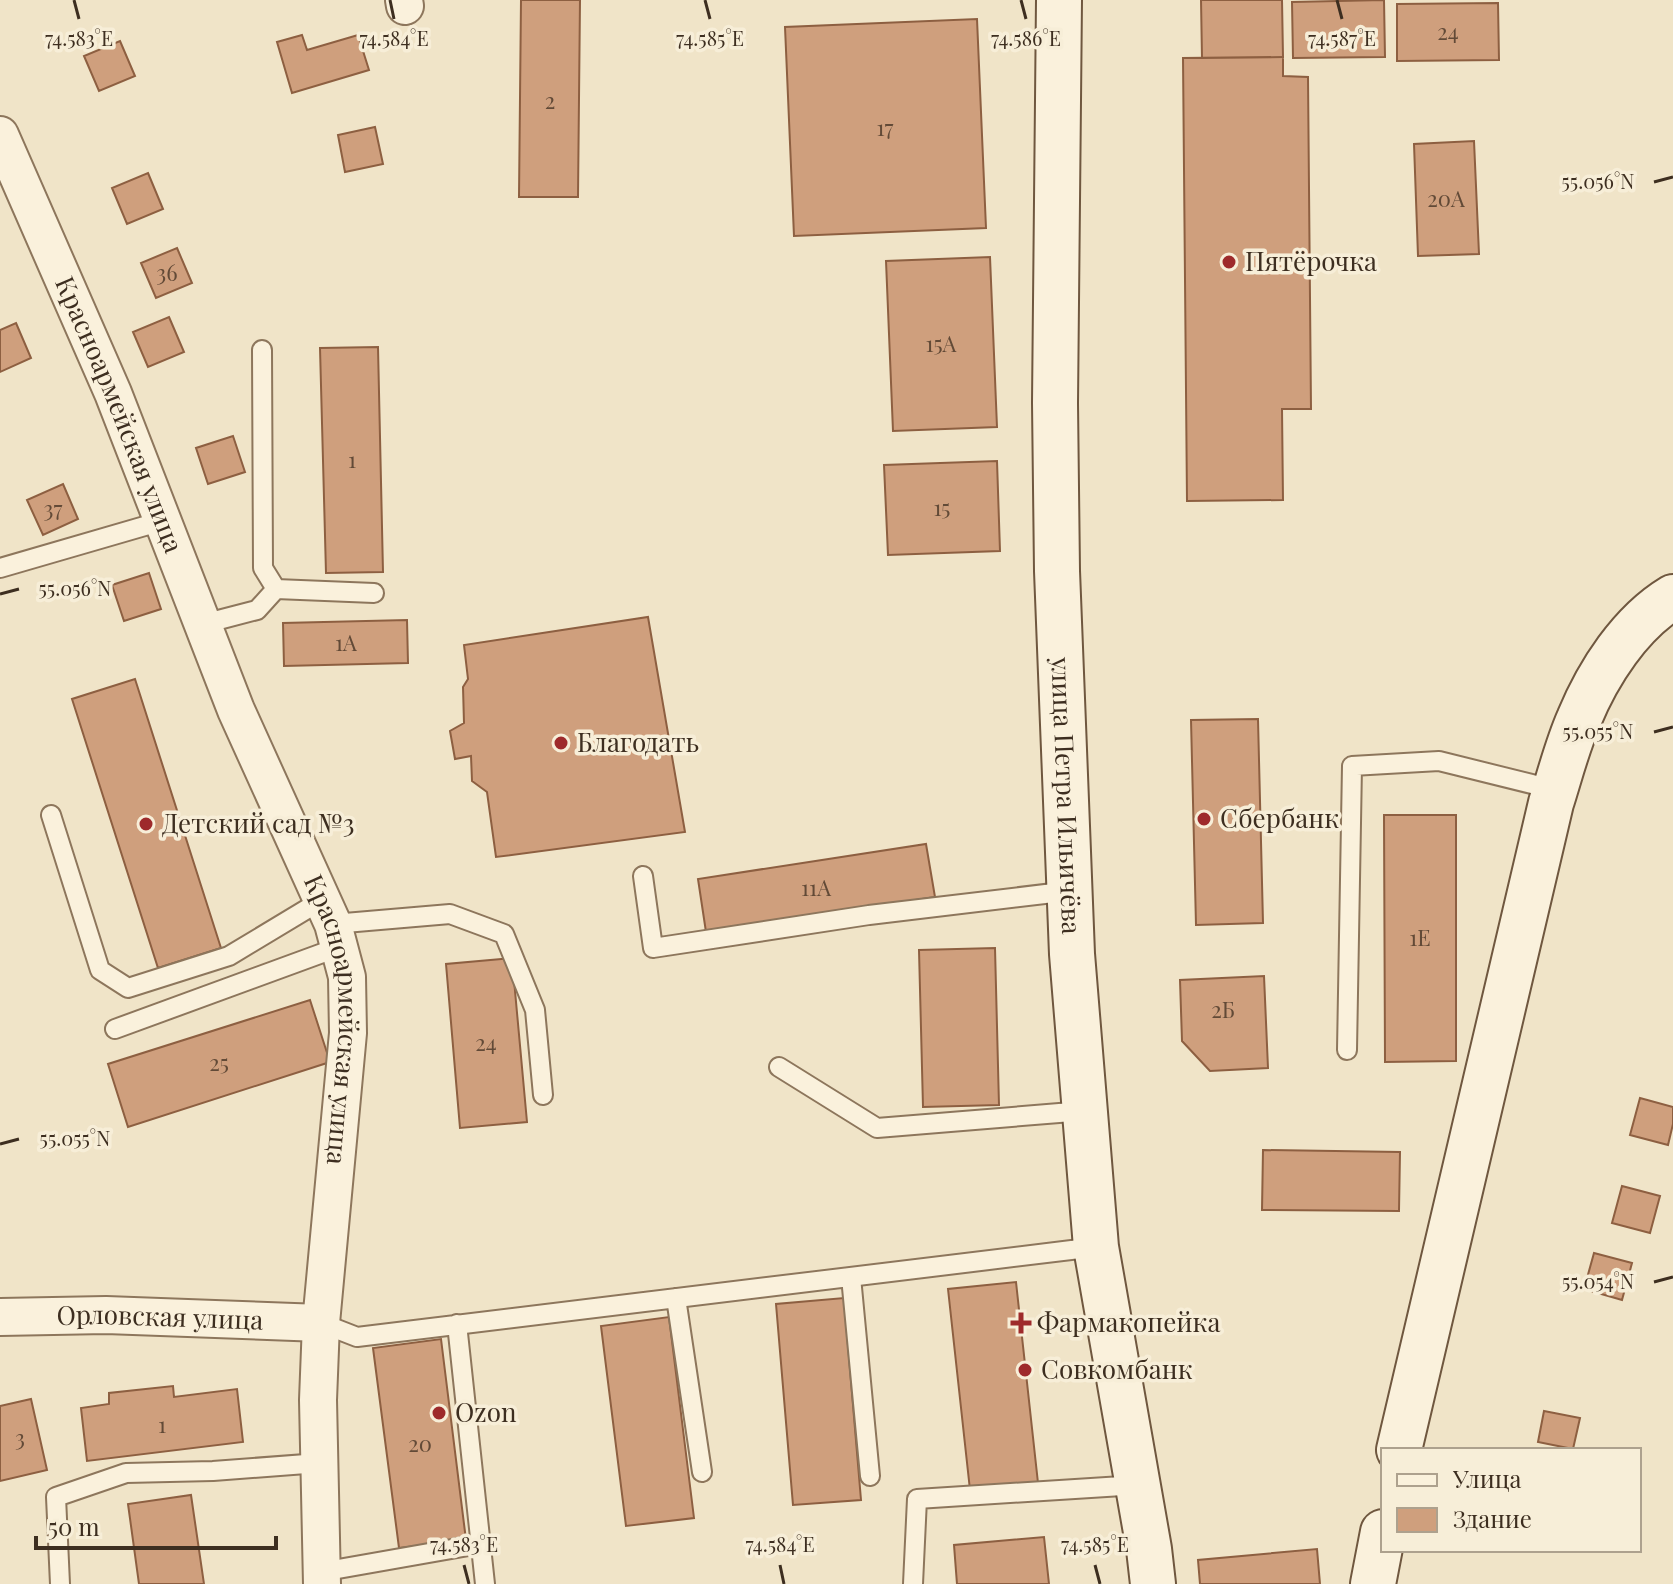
<svg xmlns="http://www.w3.org/2000/svg" width="1673" height="1584" viewBox="0 0 1673 1584" font-family="'Playfair Display',serif">
  <style>
    .building { fill: #cf9f7d; stroke: #8d5f41; stroke-width: 2 }
    .lines { fill: none; stroke-linecap: round; stroke-linejoin: round }
    .lane-casing { stroke: #8d765c; stroke-width: 22 }
    .street-casing { stroke: #8d765c; stroke-width: 40 }
    .secondary-casing { stroke: #6f573f; stroke-width: 48 }
    .lane { stroke: #faf1dc; stroke-width: 18 }
    .street { stroke: #faf1dc; stroke-width: 36 }
    .secondary { stroke: #faf1dc; stroke-width: 44 }
    .ticks { fill: none; stroke: #3d2e20; stroke-width: 3 }
    .poi-dot { fill: #9e2a2b; stroke: #f7eed8; stroke-width: 3 }
    .labels { text-anchor: middle; stroke-width: 7; stroke-linejoin: round; paint-order: stroke }
    .number-label { font-size: 22px; fill: #624a37 }
    .poi-label { font-size: 26px; fill: #3d2e20; stroke: #f7eed8; text-anchor: start }
    .street-label { font-size: 26px; fill: #3d2e20; stroke: #f7eed8 }
    .ticks-label { font-size: 20px; text-anchor: middle; fill: #3d2e20; stroke: #f7eed8; stroke-width: 7; stroke-linejoin: round; paint-order: stroke }
  </style>
  <rect width="100%" height="100%" fill="#f0e4c8"/>
  <path class="building" d="M521 0H580L578 197H519Z
    M1201 0H1282L1283 57 1202 58Z
    M1384 0 1385 57 1293 58 1292 2Z
    M1498 3 1499 60 1397 61V4Z
    M977 19 986 228 794 236 785 27Z
    M302 35 307 50 358 35 369 70 292 93 277 42Z
    M120 41 135 76 99 91 84 56Z
    M1283 57V76L1308 77 1311 409H1282L1283 500 1187 501 1183 58Z
    M375 127 383 164 345 172 338 135Z
    M1474 141 1479 254 1418 256 1414 144Z
    M148 173 163 209 127 224 112 188Z
    M177 248 192 283 156 298 141 263Z
    M990 257 997 427 893 431 886 261Z
    M169 317 184 352 148 367 133 332Z
    M16 323 31 358 0 372V330Z
    M378 347 383 572 326 573 320 348Z
    M233 436 245 472 208 484 196 448Z
    M997 461 1000 551 888 555 884 465Z
    M63 484 78 519 43 535 27 500Z
    M149 573 161 609 124 621 112 585Z
    M648 617 685 832 496 857 487 792 472 781 471 756 455 759 450 731 464 723 463 687 468 679 464 645Z
    M407 620 408 663 284 666 283 623Z
    M135 679 221 948 158 968 72 699Z
    M1258 719 1263 923 1196 925 1191 720Z
    M1384 815H1456V1061L1385 1062Z
    M926 844 935 897 706 932 698 879Z
    M995 948 999 1105 923 1107 919 950Z
    M512 958 527 1122 460 1128 446 964Z
    M1264 976 1268 1068 1210 1071 1182 1041 1180 980Z
    M310 1000 330 1062 128 1127 108 1064Z
    M1640 1098 1673 1107V1124L1668 1145 1630 1135Z
    M1263 1150 1400 1152 1399 1211 1262 1210Z
    M1622 1186 1660 1196 1650 1233 1612 1223Z
    M1594 1253 1632 1263 1622 1300 1584 1289Z
    M1016 1282 1038 1483 970 1490 948 1289Z
    M844 1298 861 1500 793 1505 776 1304Z
    M669 1317 694 1518 626 1526 601 1326Z
    M441 1339 466 1540 399 1548 373 1348Z
    M173 1386 174 1397 237 1389 243 1442 87 1461 81 1408 109 1404V1393Z
    M31 1399 47 1470 0 1481V1406Z
    M1544 1411 1580 1418 1573 1449 1538 1442Z
    M191 1495 204 1584H139L128 1504Z
    M1044 1537 1049 1584H957L954 1545Z
    M1317 1549 1320 1584H1200L1198 1560Z"/>
  <g class="lines">
    <defs>
      <path id="lane" d="M262 350 263 568 276 589
        M0 568 162 521
        M203 624 257 610 276 589 374 593
        M51 815 100 970 128 988 229 956 322 900
        M643 876 653 948 869 915 1070 891
        M333 924 450 914 504 934 535 1010 543 1095
        M115 1029 339 947
        M1347 1050 1352 766 1439 761 1556 790
        M779 1067 877 1128 1084 1111
        M851 1277 870 1476
        M676 1298 702 1472
        M321 1323 357 1337 1096 1247
        M457 1324 485 1584
        M321 1572 480 1544
        M60 1584 56 1497 126 1473 213 1471 319 1463
        M913 1584 917 1499 1138 1485"/>
      <g id="street">
        <path d="M404 0 405 6"/>
        <path id="s1" d="M0 135 113 393 236 710 333 924 347 977 348 1033 321 1323 318 1400 322 1584"/>
        <path id="s2" d="M0 1317 106 1315 321 1323"/>
      </g>
      <g id="secondary">
        <path id="s3" d="M1059 0 1055 403 1057 571 1072 954 1096 1247 1149 1549 1153 1584"/>
        <path d="M1399 1450 1551 803C1560 775 1567 746 1579 719 1598 673 1630 623 1673 597"/>
        <path d="M1373 1584 1383 1532"/>
      </g>
    </defs>
    <use href="#lane" class="lane-casing"/>
    <use href="#street" class="street-casing"/>
    <use href="#secondary" class="secondary-casing"/>
    <use href="#lane" class="lane"/>
    <use href="#street" class="street"/>
    <use href="#secondary" class="secondary"/>
  </g>
  <path class="ticks" d="M74 0 79 19M390 0 394 19M705 0 710 19M1021 0 1026 19M1337 0 1342 19M1654 182 1673 177M0 594 19 589M1654 732 1673 727M0 1144 19 1139M1654 1282 1673 1277M464 1565 469 1584M780 1565 784 1584M1095 1565 1100 1584"/>
  <g class="poi-dot">
    <circle cx="1229" cy="262" r="8"/>
    <circle cx="561" cy="743" r="8"/>
    <circle cx="1204" cy="819" r="8"/>
    <circle cx="146" cy="824" r="8"/>
    <path d="M1017 1311h8v8h8v8h-8v8h-8v-8h-8v-8h8z"/>
    <circle cx="1025" cy="1370" r="8"/>
    <circle cx="439" cy="1413" r="8"/>
  </g>
  <g class="labels">
    <g class="number-label">
      <text x="1448" y="40">24</text>
      <text x="550" y="109">2</text>
      <text x="885" y="136">17</text>
      <text x="1446" y="207">20А</text>
      <text x="167" y="281">36</text>
      <text x="941" y="352">15А</text>
      <text x="352" y="468">1</text>
      <text x="942" y="516">15</text>
      <text x="53" y="517">37</text>
      <text x="346" y="651">1А</text>
      <text x="816" y="896">11А</text>
      <text x="1420" y="946">1Е</text>
      <text x="1223" y="1018">2Б</text>
      <text x="486" y="1051">24</text>
      <text x="219" y="1071">25</text>
      <text x="162" y="1433">1</text>
      <text x="20" y="1446">3</text>
      <text x="420" y="1452">20</text>
    </g>
    <g class="poi-label">
      <text x="1245" y="271">Пятёрочка</text>
      <text x="577" y="752">Благодать</text>
      <text x="1220" y="828">Сбербанк</text>
      <text x="162" y="833">Детский сад №3</text>
      <text x="1037" y="1332">Фармакопейка</text>
      <text x="1041" y="1379">Совкомбанк</text>
      <text x="455" y="1422">Ozon</text>
    </g>
    <g class="street-label">
      <text dy="9" stroke="none"><textPath href="#s1" startOffset="304">Красноармейская улица</textPath></text>
      <text dy="9" stroke="none"><textPath href="#s3" startOffset="796">улица Петра Ильичёва</textPath></text>
      <text dy="9" stroke="none"><textPath href="#s1" startOffset="952">Красноармейская улица</textPath></text>
      <text dy="9" stroke="none"><textPath href="#s2" startOffset="160">Орловская улица</textPath></text>
    </g>
  </g>
  <g class="ticks-label">
    <text x="79" y="46">74.583°E</text>
    <text x="394" y="46">74.584°E</text>
    <text x="710" y="46">74.585°E</text>
    <text x="1026" y="46">74.586°E</text>
    <text x="1342" y="46">74.587°E</text>
    <text x="1598" y="189">55.056°N</text>
    <text x="75" y="596">55.056°N</text>
    <text x="1598" y="739">55.055°N</text>
    <text x="75" y="1146">55.055°N</text>
    <text x="1598" y="1289">55.054°N</text>
    <text x="464" y="1552">74.583°E</text>
    <text x="780" y="1552">74.584°E</text>
    <text x="1095" y="1552">74.585°E</text>
  </g>
  <rect x="1381" y="1448" width="260" height="104" fill="#f7eed8" stroke="#ada18e" stroke-width="2"/>
  <rect x="1397" y="1474" width="40" height="12" fill="#faf1dc" stroke="#ada18e" stroke-width="2"/>
  <text x="1453" y="1488" font-size="24" fill="#3d2e20">Улица</text>
  <rect x="1397" y="1508" width="40" height="24" fill="#cf9f7d" stroke="#ada18e" stroke-width="2"/>
  <text x="1453" y="1528" font-size="24" fill="#3d2e20">Здание</text>
  <path d="M36 1536v12h240v-12" fill="none" stroke="#3d2e20" stroke-width="4"/>
  <text x="48" y="1536" font-size="24" fill="#3d2e20" stroke="#f7eed8" stroke-width="6" paint-order="stroke">50 m</text>
</svg>
